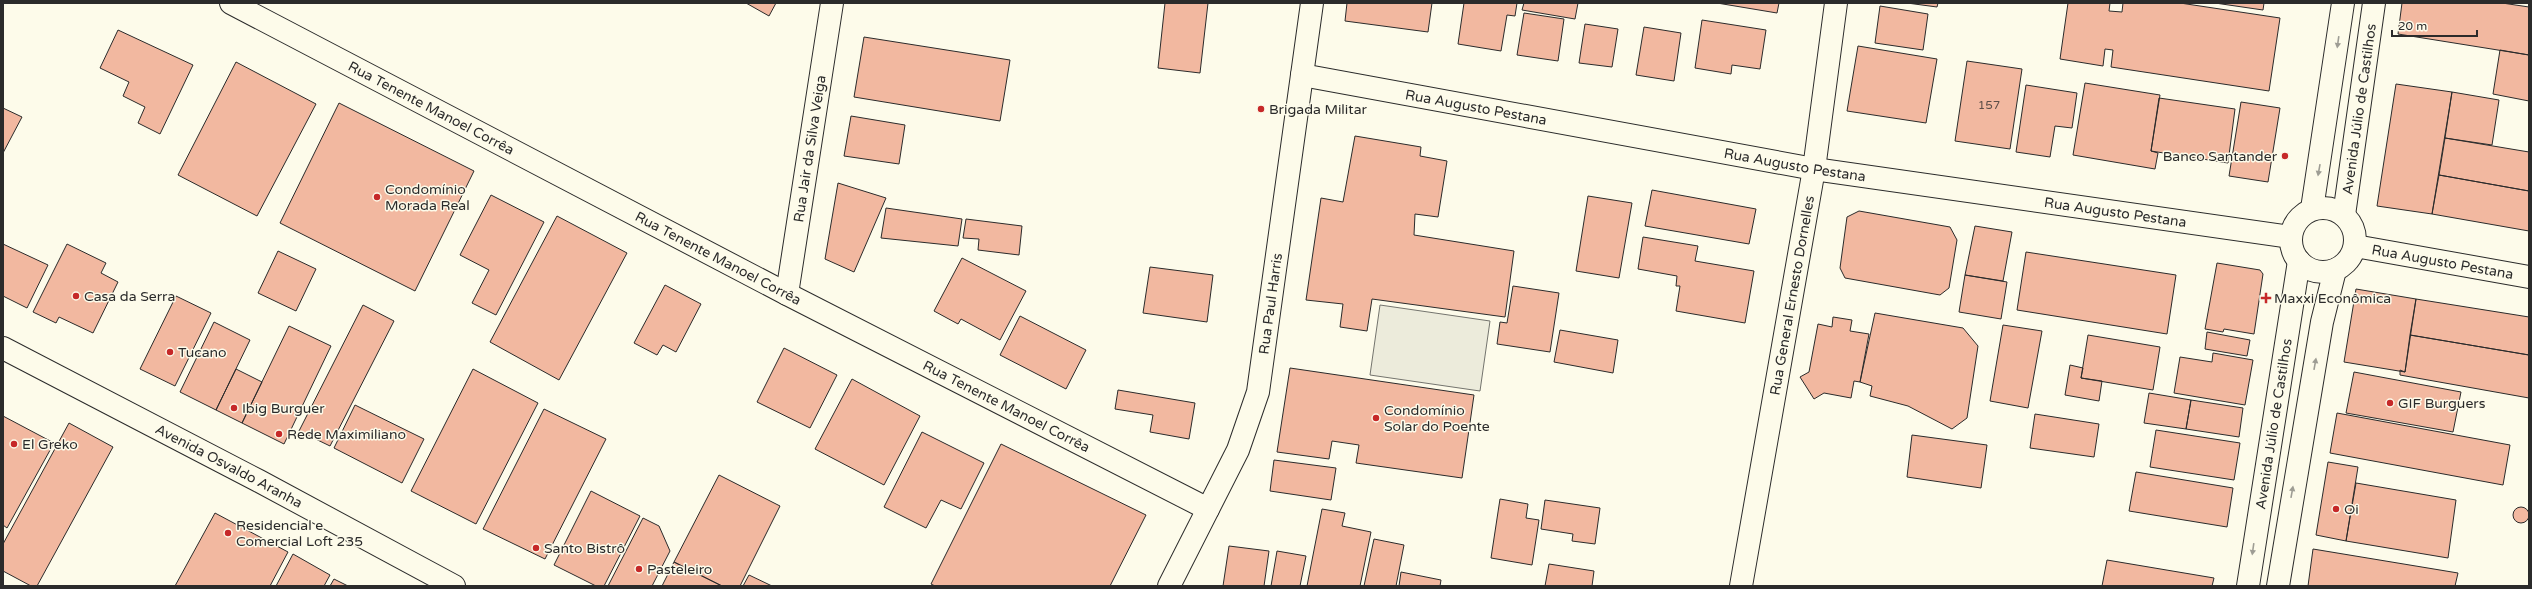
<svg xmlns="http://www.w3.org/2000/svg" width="2532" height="589" viewBox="0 0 2532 589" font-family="'Varela Round',sans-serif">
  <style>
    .green { fill: #ecebdb; stroke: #74746e }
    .building { fill: #f2b8a0; stroke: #2b2b2b }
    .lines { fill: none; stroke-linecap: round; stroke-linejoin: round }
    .minor-casing { stroke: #2b2b2b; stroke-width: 24 }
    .tertiary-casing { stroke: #2b2b2b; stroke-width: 24 }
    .secondary-casing { stroke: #2b2b2b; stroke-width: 24 }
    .minor { stroke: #fdfbea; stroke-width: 22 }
    .tertiary { stroke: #fdfbea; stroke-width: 22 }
    .secondary { stroke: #fdfbea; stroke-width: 22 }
    .oneway { fill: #9e9d94 }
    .poi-dot { fill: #c62828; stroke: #fdfbea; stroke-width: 1.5 }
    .labels { text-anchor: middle; stroke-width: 3; stroke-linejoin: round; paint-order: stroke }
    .number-label { font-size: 12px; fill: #5d4e48 }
    .street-label { font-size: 14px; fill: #2b2b2b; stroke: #fdfbea }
    .poi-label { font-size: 14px; fill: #2b2b2b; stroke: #fdfbea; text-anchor: start }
  </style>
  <rect width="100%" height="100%" fill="#fdfbea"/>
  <path class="green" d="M1380 305 1490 321 1480 391 1370 375Z"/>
  <path class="building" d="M746 3H776L769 16Z
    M1165 3H1208L1200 73 1158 68Z
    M1347 3H1432L1428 32 1345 21Z
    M1464 3H1517L1515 16 1507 15 1501 51 1458 44Z
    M1524 3H1578L1575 19 1522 10Z
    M1717 3H1779L1777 13Z
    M1907 3H1938L1937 7Z
    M2068 3H2110L2109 11 2122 12 2123 3H2180L2280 18 2269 91 2111 67 2113 50 2105 49 2103 66 2060 59Z
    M2215 3H2264L2263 10Z
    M2402 3H2502L2529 7V55L2398 34Z
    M1880 6 1928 14 1923 50 1875 43Z
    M1524 13 1564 19 1558 61 1517 55Z
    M1702 20 1766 30 1760 69 1732 65 1731 74 1695 68Z
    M1585 24 1618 29 1612 67 1579 63Z
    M1644 27 1681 33 1674 81 1636 75Z
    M118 30 193 65 160 134 138 123 145 107 123 96 129 82 100 68Z
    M864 37 1010 60 1000 121 854 97Z
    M1858 46 1937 59 1926 123 1847 111Z
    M2500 50 2529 55V101L2493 94Z
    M1967 61 2022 69 2010 149 1955 141Z
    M236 62 316 104 257 216 178 175Z
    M2085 83 2160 95 2151 151 2158 153 2155 169 2073 155Z
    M2396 84 2452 92 2432 214 2377 206Z
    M2026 85 2077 93 2072 128 2055 126 2050 157 2016 152Z
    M2452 92 2499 100 2492 145 2445 138Z
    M2159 98 2235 109 2228 163 2151 151Z
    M2241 102 2280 108 2268 182 2229 176Z
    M339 103 474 171 415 291 280 223Z
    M3 108 22 117 3 153Z
    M851 116 905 125 899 164 844 156Z
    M1355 136 1421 147 1420 156 1447 161 1438 217 1415 214 1414 235 1514 251 1505 317 1372 299 1367 331 1340 327 1343 304 1306 300 1321 198 1343 202Z
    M2445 138 2529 152V191L2439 175Z
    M2439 175 2529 191V231L2432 214Z
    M838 183 886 198 854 272 825 259Z
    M1652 190 1756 209 1749 244 1645 226Z
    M491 195 544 222 496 315 472 303 489 270 460 255Z
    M1588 196 1632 203 1619 278 1576 271Z
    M886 208 962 219 958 246 881 238Z
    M1859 211 1950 227 1957 240 1949 288 1940 295 1845 278 1840 268 1847 217Z
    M557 216 627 253 559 380 490 342Z
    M966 219 1022 226 1019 255 978 250 979 239 963 238Z
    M1975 226 2012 232 2003 281 1965 275Z
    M1643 237 1698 246 1695 261 1754 271 1745 323 1676 311 1680 286H1676L1677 276 1638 269Z
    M3 244 48 265 27 308 3 296Z
    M67 244 106 263 101 273 118 282 93 333 59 317 56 323 33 312Z
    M278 251 316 269 296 311 258 293Z
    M2026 252 2176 275 2167 334 2017 310Z
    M962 258 1026 291 1000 340 961 319 958 324 934 311Z
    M2217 263 2260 270 2263 274 2254 334 2224 329 2223 332 2205 329Z
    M1150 267 1213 275 1207 322 1143 313Z
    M1965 275 2007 282 2001 319 1959 312Z
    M665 285 701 304 676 352 663 345 657 355 634 343Z
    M1513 286 1559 293 1550 352 1497 344 1500 322 1507 323Z
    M2356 289 2416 299 2405 372 2344 362Z
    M176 296 211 313 175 386 140 369Z
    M2416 299 2529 317V355L2410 335Z
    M363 305 394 321 330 446 299 431Z
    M1875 313 1963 328 1978 346 1967 418 1952 429 1908 406 1870 396 1872 386 1860 382Z
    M1020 316 1086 350 1066 389 1000 355Z
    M1833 317 1852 320 1850 331 1869 334 1860 382 1854 381 1851 398 1824 393 1814 399 1800 377 1809 372 1818 324 1832 327Z
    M214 322 250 340 216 410 180 392Z
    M2003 325 2042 331 2028 408 1990 401Z
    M289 326 331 346 284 444 242 423Z
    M1560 330 1618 340 1613 373 1554 362Z
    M2207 332 2250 340 2247 356 2205 349Z
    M2088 335 2160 347 2153 390 2081 378Z
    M2410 335 2529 355V398L2400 375V370L2405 372Z
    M784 348 837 375 810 428 757 402Z
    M2213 353 2253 360 2245 405 2174 393 2180 357 2212 362Z
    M2070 365 2083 368 2081 378 2102 381 2099 401 2065 395Z
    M1290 368 1474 395 1462 478 1356 463 1359 445 1332 441 1329 459 1277 452Z
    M236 369 262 382 242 423 216 410Z
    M473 369 538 403 476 524 411 491Z
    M2354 372 2461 392 2453 432 2346 413Z
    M852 379 920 416 884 485 815 449Z
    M1118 390 1195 403 1189 439 1150 432 1153 415 1115 409Z
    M2149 393 2191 400 2186 429 2144 423Z
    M2191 400 2243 408 2239 437 2186 429Z
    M355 405 424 439 402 483 334 448Z
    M544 409 606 439 545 559 483 529Z
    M2337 413 2510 445 2503 485 2330 453Z
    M2035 414 2099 424 2094 457 2030 448Z
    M3 416 54 443 7 528 3 525Z
    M69 423 113 447 37 586H31L3 571V544Z
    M2156 430 2240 443 2234 480 2150 467Z
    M922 432 984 463 961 509 941 500 926 528 884 507Z
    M1912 435 1987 445 1981 488 1907 477Z
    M1001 444 1146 515 1110 586H935L931 584Z
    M1274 460 1336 468 1331 500 1270 491Z
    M2328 462 2358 467 2346 541 2316 535Z
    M2136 472 2233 488 2227 527 2129 511Z
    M719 475 780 506 740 586H722L674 562Z
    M2356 483 2456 500 2448 558 2346 541Z
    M591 491 640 516 604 586H596L554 565Z
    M1500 499 1528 504 1526 518 1539 520 1532 565 1491 558Z
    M1545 500 1600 508 1595 544 1572 541 1573 534 1541 529Z
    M2513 515a8 8 0 1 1 16 0a8 8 0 1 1-16 0Z
    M1322 509 1345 513 1342 526 1371 532 1360 586H1307Z
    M215 513 288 552 270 586H175Z
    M643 518 659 526 670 551 652 586H608Z
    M1374 539 1404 545 1396 586H1364Z
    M1229 546 1269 551 1264 586H1223Z
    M2313 549 2458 573 2455 586H2308Z
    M1277 551 1306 556 1300 586H1271Z
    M293 554 330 575 324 586H276Z
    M2107 560 2214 578 2212 586H2102Z
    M674 562 722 586H662Z
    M1549 564 1594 571 1592 586H1545Z
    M1401 572 1441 580 1440 586H1399Z
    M749 575 772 586H743Z
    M334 579 348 586H330Z"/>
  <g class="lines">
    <defs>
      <g id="minor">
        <path id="s1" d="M787 294 832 3"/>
        <path id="s2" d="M1741 586 1814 169 1836 3"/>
      </g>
      <g id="tertiary">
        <path id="s3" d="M231 3 787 294 1208 509"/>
        <path id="s4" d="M1302 75 1814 169 2291 237"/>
        <path id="s5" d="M2355 246 2529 277"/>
        <path id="s6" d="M3 348 259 481 454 586"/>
        <path id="s7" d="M1169 586 1238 450 1258 392 1312 3"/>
      </g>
      <g id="secondary">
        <circle cx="2323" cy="240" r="32"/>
        <path d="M2312 209 2343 3"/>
        <path id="s8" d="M2344 215 2374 3"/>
        <path id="s9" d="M2248 586 2299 261"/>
        <path d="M2278 586 2322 322 2335 270"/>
      </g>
    </defs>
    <use href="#minor" class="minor-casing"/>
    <use href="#tertiary" class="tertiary-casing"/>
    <use href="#secondary" class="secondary-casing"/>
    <use href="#minor" class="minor"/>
    <use href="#tertiary" class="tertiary"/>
    <use href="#secondary" class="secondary"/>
  </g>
  <defs><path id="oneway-solid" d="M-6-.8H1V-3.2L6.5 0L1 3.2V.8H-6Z"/></defs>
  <g class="oneway">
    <use href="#oneway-solid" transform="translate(2338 42) rotate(98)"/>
    <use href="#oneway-solid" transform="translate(2319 170) rotate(100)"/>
    <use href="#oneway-solid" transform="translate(2315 364) rotate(-80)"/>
    <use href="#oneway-solid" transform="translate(2292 492) rotate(-80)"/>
    <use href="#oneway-solid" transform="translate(2253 549) rotate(98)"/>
  </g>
  <g class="poi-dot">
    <circle cx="1261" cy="109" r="4"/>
    <circle cx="2285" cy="156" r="4"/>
    <circle cx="377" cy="197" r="4"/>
    <circle cx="76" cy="296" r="4"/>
    <path d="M2264 292h4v4h4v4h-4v4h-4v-4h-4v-4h4z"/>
    <circle cx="170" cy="352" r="4"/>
    <circle cx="2390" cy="403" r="4"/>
    <circle cx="234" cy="408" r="4"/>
    <circle cx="1376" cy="418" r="4"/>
    <circle cx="279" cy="434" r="4"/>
    <circle cx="14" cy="444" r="4"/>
    <circle cx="2336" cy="509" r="4"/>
    <circle cx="228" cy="533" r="4"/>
    <circle cx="536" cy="548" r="4"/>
    <circle cx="639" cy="569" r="4"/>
  </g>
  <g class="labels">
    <g class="number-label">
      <text x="1989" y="109">157</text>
    </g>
    <g class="street-label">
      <text dy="5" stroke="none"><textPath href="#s4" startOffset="177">Rua Augusto Pestana</textPath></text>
      <text dy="5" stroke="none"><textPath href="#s3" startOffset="226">Rua Tenente Manoel Corrêa</textPath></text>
      <text dy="5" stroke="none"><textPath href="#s8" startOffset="107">Avenida Júlio de Castilhos</textPath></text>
      <text dy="5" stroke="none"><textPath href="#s1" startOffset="147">Rua Jair da Silva Veiga</textPath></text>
      <text dy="5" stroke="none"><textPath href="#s4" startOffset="501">Rua Augusto Pestana</textPath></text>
      <text dy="5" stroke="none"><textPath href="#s4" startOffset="825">Rua Augusto Pestana</textPath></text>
      <text dy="5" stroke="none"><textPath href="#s3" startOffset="550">Rua Tenente Manoel Corrêa</textPath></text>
      <text dy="5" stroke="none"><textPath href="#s5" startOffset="89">Rua Augusto Pestana</textPath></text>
      <text dy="5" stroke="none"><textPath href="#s2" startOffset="295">Rua General Ernesto Dornelles</textPath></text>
      <text dy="5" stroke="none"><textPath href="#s7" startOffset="303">Rua Paul Harris</textPath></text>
      <text dy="5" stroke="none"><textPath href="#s3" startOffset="874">Rua Tenente Manoel Corrêa</textPath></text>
      <text dy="5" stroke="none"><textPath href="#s9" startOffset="164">Avenida Júlio de Castilhos</textPath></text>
      <text dy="5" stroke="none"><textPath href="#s6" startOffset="255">Avenida Osvaldo Aranha</textPath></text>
    </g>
    <g class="poi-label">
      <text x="1269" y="114">Brigada Militar</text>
      <text x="2277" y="161" text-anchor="end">Banco Santander</text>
      <text x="385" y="194">Condomínio<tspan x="385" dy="16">Morada Real</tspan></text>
      <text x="84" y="301">Casa da Serra</text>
      <text x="2274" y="303">Maxxi Econômica</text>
      <text x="178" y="357">Tucano</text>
      <text x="2398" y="408">GIF Burguers</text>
      <text x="242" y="413">Ibig Burguer</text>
      <text x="1384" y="415">Condomínio<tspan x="1384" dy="16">Solar do Poente</tspan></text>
      <text x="287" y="439">Rede Maximiliano</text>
      <text x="22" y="449">El Greko</text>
      <text x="2344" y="514">Oi</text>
      <text x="236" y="530">Residencial e<tspan x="236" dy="16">Comercial Loft 235</tspan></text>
      <text x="544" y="553">Santo Bistrô</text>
      <text x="647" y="574">Pasteleiro</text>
    </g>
  </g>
  <rect width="2532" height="589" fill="none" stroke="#2b2b2b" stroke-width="8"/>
  <path d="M2392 30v6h85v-6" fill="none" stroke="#2b2b2b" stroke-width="2"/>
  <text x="2398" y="30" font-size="12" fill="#2b2b2b" stroke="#fdfbea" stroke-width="3" paint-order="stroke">20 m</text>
</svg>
